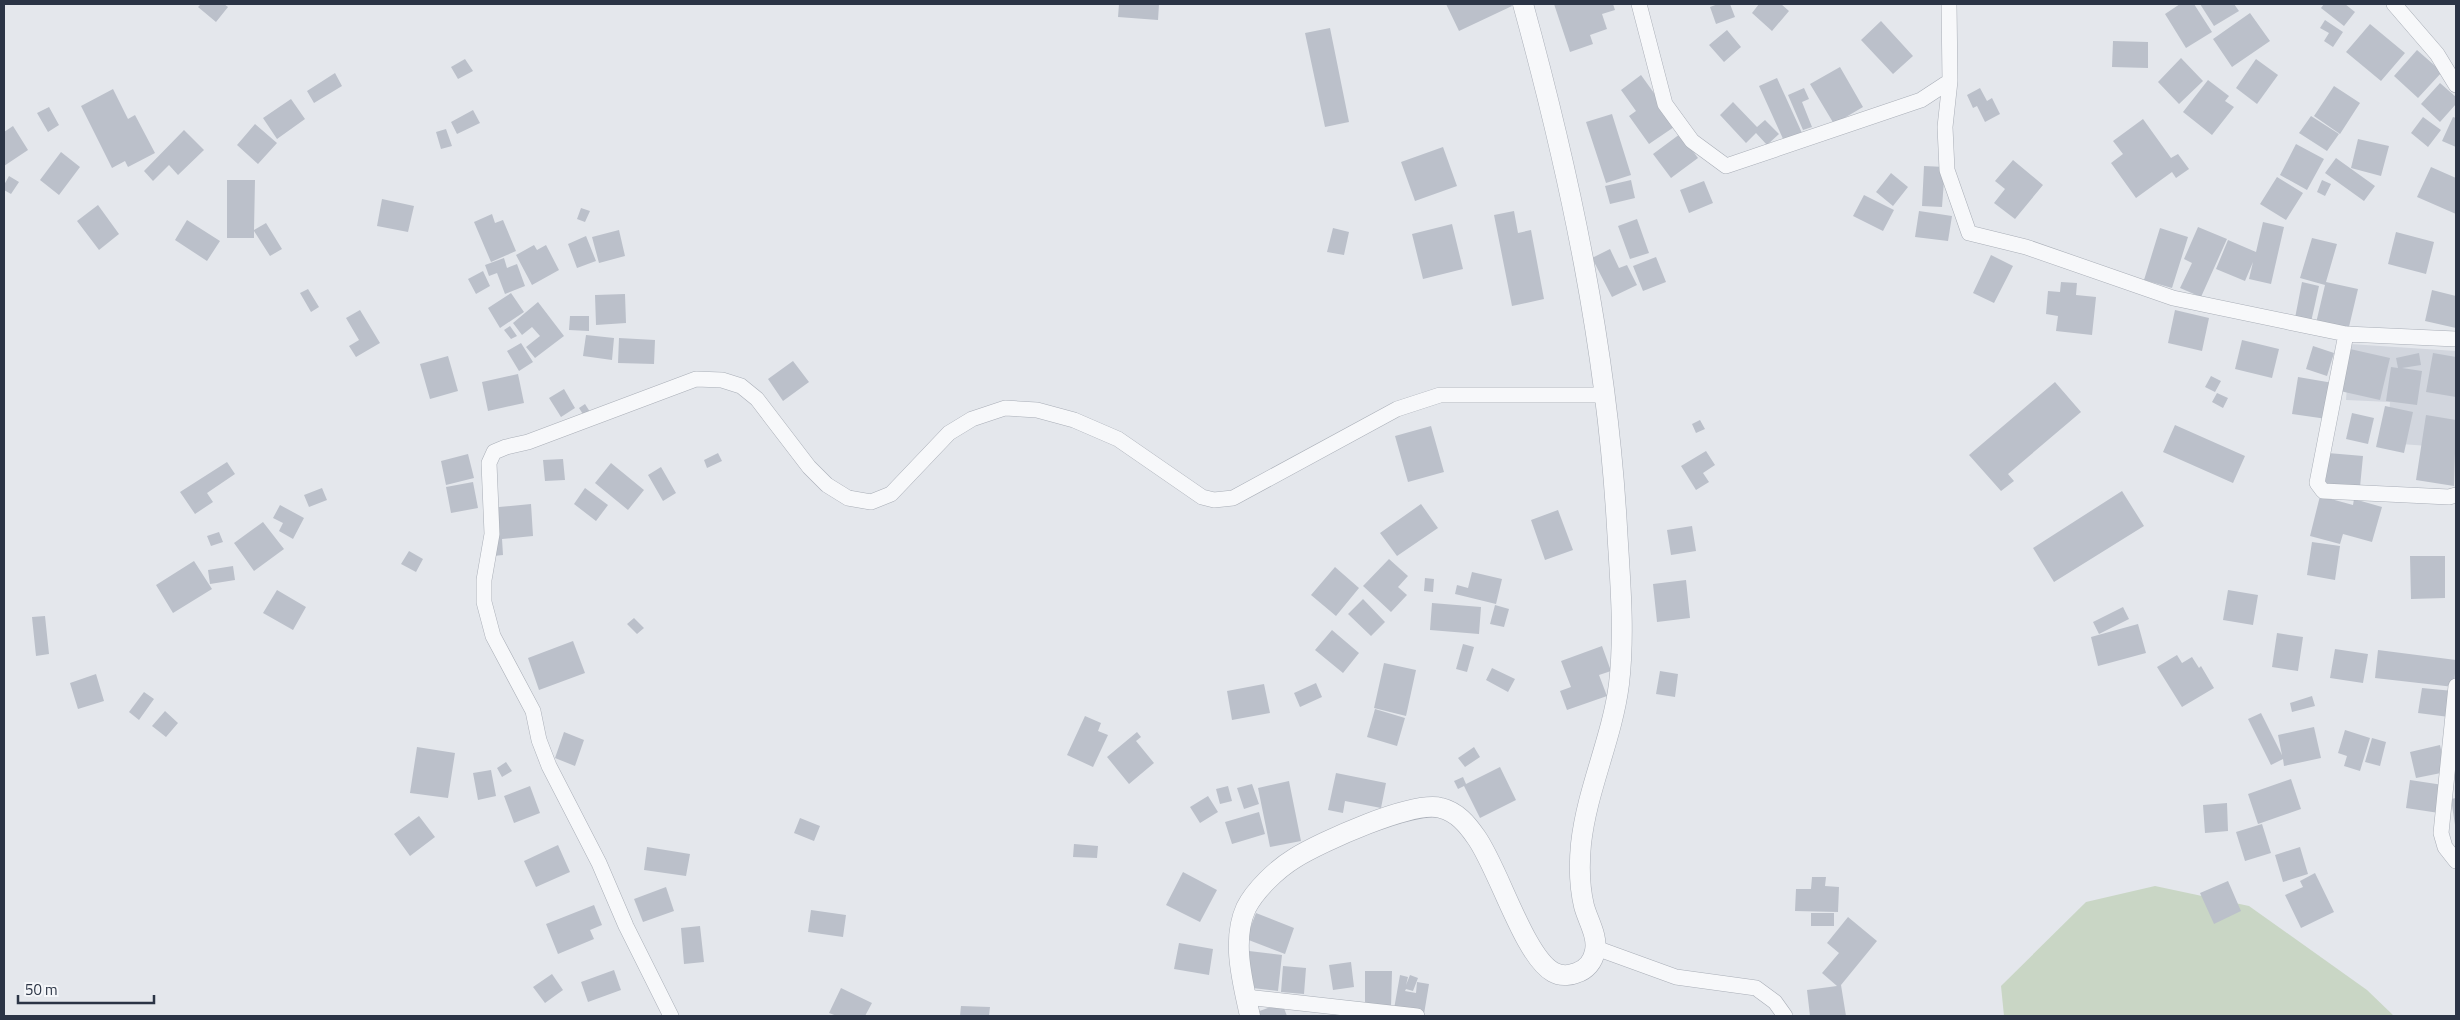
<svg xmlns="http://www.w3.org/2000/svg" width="2460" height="1020" viewBox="0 0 2460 1020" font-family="'Titillium Web',sans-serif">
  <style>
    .built { fill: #d2d6de }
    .green { fill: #c9d6c5 }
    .building { fill: #bbc0ca }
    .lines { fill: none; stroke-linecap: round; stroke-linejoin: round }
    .minor-casing { stroke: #a9aeb7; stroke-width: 16 }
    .tertiary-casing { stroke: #a9aeb7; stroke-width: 21 }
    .minor { stroke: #f7f8fa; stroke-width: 15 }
    .tertiary { stroke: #f7f8fa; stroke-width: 20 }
  </style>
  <rect width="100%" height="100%" fill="#e4e7ec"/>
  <path class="built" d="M2350 344 2456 351V448L2387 443 2390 402 2346 400Z"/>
  <path class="green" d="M2155 886 2249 906 2367 990 2394 1016H2004L2001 986 2086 902Z"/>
  <path class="building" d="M201 4H224L228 7 216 22 198 7Z
    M1119 4H1159L1158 20 1118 17Z
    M1446 4H1511L1512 6 1459 31Z
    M1554 4H1613L1615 10 1602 14 1607 29 1590 35 1593 44 1570 52Z
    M1718 4H1730L1735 17 1716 24 1710 7Z
    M1759 4H1781L1789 11 1772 31 1752 13Z
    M2180 4H2194L2212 32 2186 48 2165 14Z
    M2200 4H2234L2239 11 2214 26Z
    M2324 4H2345L2355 12 2344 26 2321 8Z
    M2250 13 2270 41 2232 67 2213 39Z
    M2325 20 2343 32 2333 47 2324 41 2329 33 2320 28Z
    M1881 21 1913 56 1893 74 1861 40Z
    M2370 24 2405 53 2381 81 2346 52Z
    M1330 28 1349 122 1325 127 1305 33Z
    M1727 30 1741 47 1724 62 1709 45Z
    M2113 41 2148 42V68L2112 67Z
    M2417 50 2442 72 2418 98 2394 76Z
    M2181 58 2203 81 2179 104 2158 82Z
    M465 59 473 71 458 79 451 67Z
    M2256 59 2278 75 2257 104 2236 88Z
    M1840 67 1863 107 1834 124 1810 84Z
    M335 73 342 86 314 103 307 91Z
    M1641 75 1677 125 1649 144 1629 116 1636 111 1621 90Z
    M1777 78 1802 133 1784 141 1759 86Z
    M2208 80 2229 96 2225 101 2234 107 2212 135 2183 112Z
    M2440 83 2456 97V104L2440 122 2421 104Z
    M2334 86 2360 103 2340 134 2314 116Z
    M1804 88 1809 99 1802 102 1812 127 1803 130 1788 95Z
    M1980 88 1987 101 1992 98 2000 114 1985 122 1977 106 1973 108 1967 95Z
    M113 89 128 119 135 115 155 153 128 167 125 161 112 168 81 106Z
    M291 99 305 119 277 139 263 118Z
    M1733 102 1757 127 1765 120 1779 134 1767 145 1756 133 1746 143 1720 115Z
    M49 107 59 125 48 132 37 113Z
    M473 110 480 123 457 134 451 122Z
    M1612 114 1631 175 1606 183 1586 122Z
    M2311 116 2339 134 2327 151 2299 133Z
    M2423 117 2441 130 2428 147 2411 133Z
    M2453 117 2456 118V147L2442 141Z
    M2143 119 2171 158 2178 154 2189 169 2176 178 2172 172 2136 198 2111 163 2123 154 2113 141Z
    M255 124 277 143 258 164 237 145Z
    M13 126 28 150 4 166V132Z
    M446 129 452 146 441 149 436 132Z
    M184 130 204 150 178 175 169 165 153 181 144 171Z
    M1680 134 1698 158 1671 178 1653 154Z
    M2358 139 2389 146 2381 176 2351 168Z
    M2296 144 2324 159 2307 190 2280 175Z
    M1443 147 1457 186 1415 201 1401 162Z
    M61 152 80 167 59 195 40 180Z
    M2336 158 2375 186 2364 201 2325 173Z
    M2013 160 2043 185 2015 219 1994 203 2005 189 1995 181Z
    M1924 166 1945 167 1942 207 1922 206Z
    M2431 167 2456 178V214L2417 197Z
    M1891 173 1908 187 1893 206 1876 192Z
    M9 176 19 182 11 194 4 190V185Z
    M2277 177 2303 193 2286 220 2260 204Z
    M227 180H255L254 230 266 223 282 249 270 256 254 231V238H227Z
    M1631 180 1635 198 1610 204 1605 186Z
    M2322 180 2331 184 2325 196 2317 192Z
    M1704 181 1713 203 1689 213 1680 190Z
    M1864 195 1894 210 1883 231 1853 216Z
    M382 199 414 206 408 232 377 226Z
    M98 205 119 234 99 250 77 221Z
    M581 208 590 211 585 222 577 219Z
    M1514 211 1518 233 1531 230 1544 299 1512 306 1494 215Z
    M1919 211 1952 216 1948 241 1915 237Z
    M492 214 495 223 503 220 516 251 491 262 474 222Z
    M1637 219 1649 253 1630 259 1618 226Z
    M187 220 220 241 207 261 175 240Z
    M2263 222 2284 227 2271 284 2249 279 2253 262 2245 281 2216 269 2228 240 2256 252Z
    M1452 224 1463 269 1423 279 1412 234Z
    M2198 227 2227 239 2201 297 2180 288 2192 263 2184 259Z
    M1333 228 1349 232 1344 255 1327 252Z
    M2160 228 2188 237 2172 288 2144 280Z
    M619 230 625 256 599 263 592 237Z
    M2396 232 2434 242 2426 274 2388 264Z
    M586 236 596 261 577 268 568 244Z
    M2312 238 2337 244 2326 282 2358 289 2348 331 2316 323 2325 285 2300 278Z
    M534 245 537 250 546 245 559 270 532 285 516 255Z
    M1610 249 1619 268 1627 265 1637 285 1612 297 1592 258Z
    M1991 255 2013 266 1994 303 1973 293Z
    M1656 257 1666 282 1643 291 1633 266Z
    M504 258 507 268 517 264 525 286 505 294 497 273 489 276 485 265Z
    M483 271 490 286 476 294 468 279Z
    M2061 282 2077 283 2076 295 2096 297 2092 335 2056 331 2058 316 2046 314 2048 291 2060 292Z
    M2302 282 2319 286 2311 322 2295 318Z
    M308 289 319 307 311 312 300 293Z
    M2432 290 2456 296V328L2425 321Z
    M511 293 524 312 500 328 488 308Z
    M625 294 626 323 596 325 595 295Z
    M538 302 564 336 535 358 526 347 540 336 532 327 522 335 513 323Z
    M360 310 380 343 356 357 349 346 359 340 346 318Z
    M2175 310 2209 318 2202 351 2168 343Z
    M570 316H589V331L569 330Z
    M510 326 517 336 511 339 504 330Z
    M586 335 614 338 612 360 583 356Z
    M619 338 655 340 654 364 618 363Z
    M2242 340 2279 349 2272 378 2235 369Z
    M521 343 533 362 519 371 507 351Z
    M2313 346 2334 353 2327 376 2306 369Z
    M2350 349 2390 358 2380 400 2340 391Z
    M2419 353 2421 365 2402 368 2422 371 2417 405 2386 401 2391 367 2398 368 2396 358Z
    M2433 353 2456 357V397L2426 392Z
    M448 356 458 391 430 399 420 364Z
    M793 361 809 382 783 401 768 379Z
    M518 374 524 403 488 411 482 382Z
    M2211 376 2221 381 2215 392 2205 387Z
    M2298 377 2333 383 2327 419 2292 414Z
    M2055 382 2081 412 2008 474 2014 481 2001 491 1969 455Z
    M564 389 575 408 561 417 549 398Z
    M2217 393 2228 398 2223 408 2212 402Z
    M585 404 592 415 586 419 579 408Z
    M2385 406 2413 412 2404 453 2376 447Z
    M2352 413 2374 418 2368 444 2346 439Z
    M2426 415 2456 420 2454 486 2416 480Z
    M1700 420 1705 429 1696 433 1692 424Z
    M2175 425 2245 456 2233 483 2163 452Z
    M1431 426 1444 472 1408 482 1395 436Z
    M1706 451 1715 465 1703 473 1709 482 1696 490 1681 466Z
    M718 453 722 461 707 468 704 460Z
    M2328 453 2363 456 2360 487 2325 484Z
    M468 454 474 478 446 485 441 461Z
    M563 459 565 480 545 481 543 460Z
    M227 462 235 474 207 493 213 502 195 514 180 492Z
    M611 463 644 490 628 510 595 483Z
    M661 467 676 493 663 501 648 475Z
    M473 482 478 508 451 513 446 487Z
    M322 488 327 500 309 507 304 495Z
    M585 488 608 505 596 521 574 504Z
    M2122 491 2144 526 2054 582 2033 548Z
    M2320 496 2353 505 2354 499 2382 507 2372 542 2343 534 2340 544 2310 536Z
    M531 504 533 536 502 539 503 555 493 556 488 508Z
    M1421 504 1438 528 1397 556 1380 533Z
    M280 505 304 518 293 539 279 531 283 523 273 518Z
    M1558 510 1573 550 1545 560 1531 520Z
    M263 522 284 549 254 571 234 543Z
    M1692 526 1696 551 1671 555 1667 530Z
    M219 532 223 542 211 546 207 536Z
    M2312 542 2340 546 2335 580 2307 575Z
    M409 551 423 559 416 572 401 564Z
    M2410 556H2445V598L2411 599Z
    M1389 559 1408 576 1398 587 1407 595 1391 612 1363 586Z
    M194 561 212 589 173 613 156 585Z
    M233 566 235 580 210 584 208 570Z
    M1335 567 1359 588 1336 616 1311 595Z
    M1472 572 1502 579 1496 604 1455 594 1457 585 1468 588Z
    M1425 578 1434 579 1433 592 1424 591Z
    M1686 580 1690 618 1657 622 1653 584Z
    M277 590 306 607 293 630 263 613Z
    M2228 590 2258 595 2253 625 2223 620Z
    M1363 599 1385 622 1371 636 1348 614Z
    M1432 603 1481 607 1479 634 1430 630Z
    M1495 605 1509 609 1504 627 1490 624Z
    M2123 607 2129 619 2099 634 2093 622Z
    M45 616 49 654 36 656 32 617Z
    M634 618 644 628 637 634 627 624Z
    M2138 624 2146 653 2098 666 2091 637Z
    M1332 630 1359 653 1343 673 1315 650Z
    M2277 633 2303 637 2298 671 2272 667Z
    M573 641 585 673 539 690 528 658Z
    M1463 644 1474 647 1467 672 1456 669Z
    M1602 646 1611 671 1599 675 1607 696 1567 710 1560 691 1571 687 1561 661Z
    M2335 649 2368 654 2363 683 2330 678Z
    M2378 650 2456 660 2454 687 2375 678Z
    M2177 655 2182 663 2192 657 2199 668 2201 666 2214 688 2182 707 2157 667Z
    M1384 663 1416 670 1406 716 1374 708Z
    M1492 668 1515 679 1508 692 1486 680Z
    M1660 671 1678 674 1675 697 1656 694Z
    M96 674 104 701 78 709 70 683Z
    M1316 683 1322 697 1300 707 1294 693Z
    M1264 684 1270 713 1232 720 1227 691Z
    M2422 688 2453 691 2449 717 2418 713Z
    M144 692 154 699 139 720 129 712Z
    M2312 696 2315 706 2292 712 2290 703Z
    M1375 709 1405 718 1397 746 1367 737Z
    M165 711 178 723 166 737 152 726Z
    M2261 713 2282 755 2278 735 2314 727 2321 758 2284 766 2283 759 2271 765 2248 719Z
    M1085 716 1101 723 1098 731 1108 735 1093 767 1067 755Z
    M2345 730 2370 738 2360 771 2344 766 2347 756 2338 753Z
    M564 732 584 740 575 766 555 758Z
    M1137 732 1141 737 1136 741 1154 763 1129 784 1107 757Z
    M2372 738 2386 742 2380 766 2365 762Z
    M2440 745 2446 772 2416 778 2410 752Z
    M417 747 455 753 448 798 410 793Z
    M1474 747 1480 757 1465 767 1458 758Z
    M506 762 512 771 502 777 497 768Z
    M1500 767 1516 800 1480 818 1464 786 1458 789 1454 781 1463 777 1466 784Z
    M491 770 496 796 478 800 473 773Z
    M1336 773 1386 783 1381 808 1345 801 1343 813 1328 810Z
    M2291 779 2301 809 2258 824 2248 794Z
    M2410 780 2443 785 2439 813 2406 808Z
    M1289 781 1301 841 1270 847 1258 788Z
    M1252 784 1259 804 1244 809 1237 788Z
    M530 786 540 813 514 823 504 796Z
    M1228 786 1232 801 1220 804 1216 789Z
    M1208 796 1218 812 1200 823 1190 807Z
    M2456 798V825H2455L2451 799Z
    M2227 803 2228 831 2205 833 2203 805Z
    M1259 812 1265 834 1232 844 1225 822Z
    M419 816 435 837 410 856 394 834Z
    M800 818 820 826 814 841 794 833Z
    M2262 824 2271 853 2245 861 2236 832Z
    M1074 844 1098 846 1097 858 1073 857Z
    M558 845 570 872 536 887 524 861Z
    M647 847 690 854 686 876 644 870Z
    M2300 847 2308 874 2283 882 2275 855Z
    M1183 872 1217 890 1200 922 1166 905Z
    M2315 873 2334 912 2301 928 2285 895 2303 887 2300 881Z
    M1812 877H1826L1825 886 1839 887 1838 912 1795 911 1796 889H1811Z
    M2228 881 2241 911 2214 924 2200 893Z
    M666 887 674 911 643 922 634 899Z
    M594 905 602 925 590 930 594 939 558 954 546 924Z
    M811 910 846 915 843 937 808 932Z
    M1256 913 1294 928 1285 954 1246 939Z
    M1811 913H1834V926H1811Z
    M1848 917 1877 941 1841 985 1846 1016H1810L1807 990 1837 986 1822 973 1839 953 1827 943Z
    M700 926 704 962 684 964 681 928Z
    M1179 943 1213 949 1209 975 1174 969Z
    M1249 951 1282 955 1278 991 1244 987Z
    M1351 962 1354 987 1333 990 1329 965Z
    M1283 966 1306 968 1304 994 1281 992Z
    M614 970 621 990 588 1002 581 982Z
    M1365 971H1392L1391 1008H1365Z
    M552 974 563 990 545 1003 533 987Z
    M1400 975 1408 977 1406 985 1410 975 1418 978 1413 991 1406 989 1405 991 1416 993 1417 982 1429 984 1424 1014 1394 1009Z
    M841 988 872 1003 865 1016H837L829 1013Z
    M1282 1003 1287 1016H1255L1254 1013Z
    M961 1006 990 1007 989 1016H960Z"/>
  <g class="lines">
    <defs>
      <path id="minor" d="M1639 4 1665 104 1692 141 1726 166 1921 100 1950 81 1949 4
        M2394 4 2437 54 2456 85
        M1950 81 1945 127 1947 170 1969 233 2026 247 2173 298 2346 334 2456 339
        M2346 334 2317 483 2323 491 2449 497 2456 495
        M2456 686 2441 833 2445 847 2456 861
        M1596 948 1676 977 1756 988 1775 1002 1785 1016
        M1246 997 1417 1016
        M671 1016 626 926 599 863 549 766 539 740 533 711 493 636 484 602V580L492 534 489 463 494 452 506 447 528 442 696 379 722 380 741 386 757 399 809 467 827 485 848 498 871 502 891 494 949 433 972 419 1005 408 1037 410 1074 420 1118 439 1202 497 1214 500 1233 498 1397 409 1440 395H1606"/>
      <path id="tertiary" d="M1250 1016C1243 983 1231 941 1246 908 1255 890 1277 869 1295 858 1321 842 1413 800 1441 808 1457 812 1467 824 1476 837 1498 867 1524 956 1553 972 1560 976 1569 976 1576 973 1586 970 1593 962 1595 951 1598 936 1588 921 1584 906 1579 885 1579 865 1581 844 1587 789 1612 739 1619 684 1625 632 1620 579 1617 527 1607 350 1570 175 1523 4"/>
    </defs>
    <use href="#minor" class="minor-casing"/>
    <use href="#tertiary" class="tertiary-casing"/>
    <use href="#minor" class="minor"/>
    <use href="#tertiary" class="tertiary"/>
  </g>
  <rect width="2460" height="1020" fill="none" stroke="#2b3445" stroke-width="10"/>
  <path d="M18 995v8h136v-8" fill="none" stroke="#2b3445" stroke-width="2.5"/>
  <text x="25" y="995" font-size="15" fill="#2b3445" stroke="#f4f6f9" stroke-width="4" paint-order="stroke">50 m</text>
</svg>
